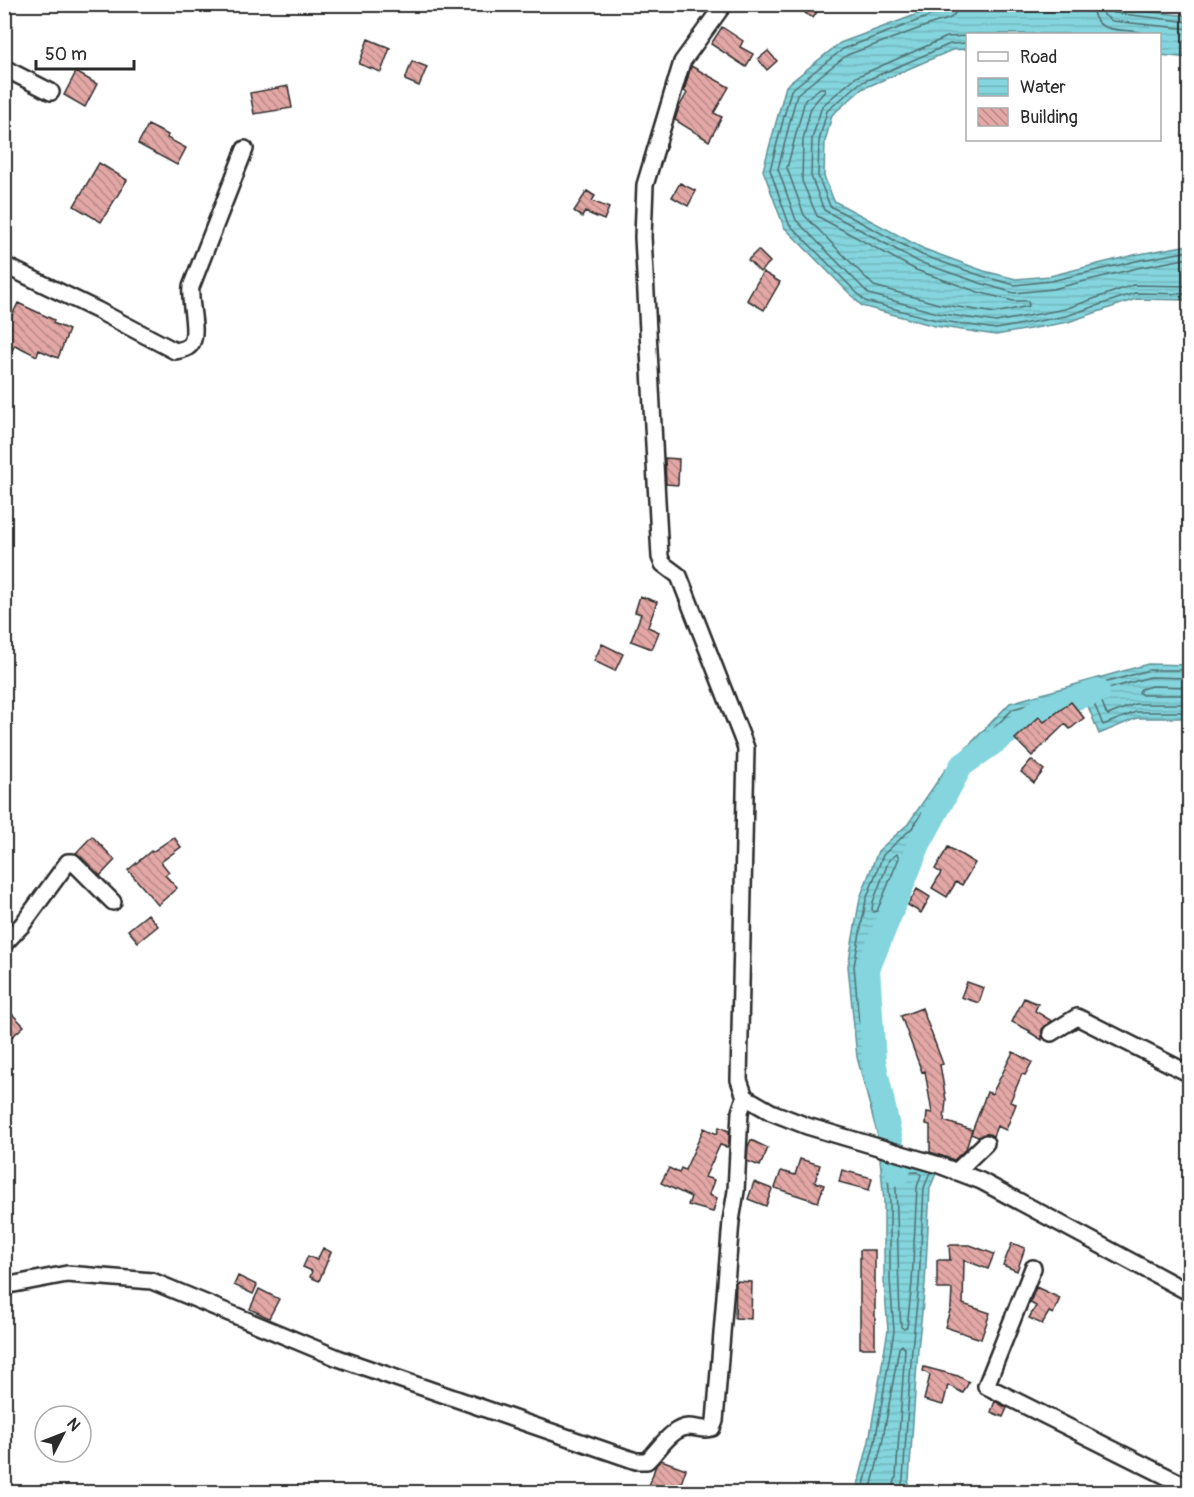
<svg xmlns="http://www.w3.org/2000/svg" width="1194" height="1497" viewBox="0 0 1194 1497" font-family="Pangolin,sans-serif">
  <style>
    .water { fill: url(#water-rules); stroke: #609196; stroke-width: 1.5 }
    .lines { fill: none; stroke-linecap: round; stroke-linejoin: round }
    .shore { stroke: #4f6f72; stroke-width: 1.5 }
    .river { stroke: #84d5dd; stroke-width: 24 }
    .building { fill: url(#building-back-hatch); stroke: #2b2b2b; stroke-width: 1.5 }
    .minor-casing { stroke: #2b2b2b; stroke-width: 20 }
    .minor { stroke: #fff; stroke-width: 15 }
  </style>
  <defs>
    <pattern id="water-rules" width="6" height="5" patternUnits="userSpaceOnUse" patternTransform="scale(1.5)"><rect width="6" height="5" fill="#84d5dd"/><path d="M0 2.5h6" fill="none" stroke="#72b7be"/></pattern>
    <pattern id="building-back-hatch" width="6" height="6" patternUnits="userSpaceOnUse" patternTransform="scale(1.5)"><rect width="6" height="6" fill="#e3a8a6"/><path d="M-1 5l2 2M0 0l6 6M5-1l2 2" fill="none" stroke="#b88987"/></pattern>
  </defs>
  <rect width="100%" height="100%" fill="#fff"/>
  <filter id="ink" filterUnits="userSpaceOnUse"><feTurbulence type="fractalNoise" baseFrequency=".0167" numOctaves="2"/><feDisplacementMap in="SourceGraphic" scale="12" xChannelSelector="R" yChannelSelector="G"/><feConvolveMatrix kernelMatrix="1 2 1 2 8 2 1 2 1" color-interpolation-filters="sRGB"/></filter>
  <g filter="url(#ink)">
    <path class="water" d="M974 4 1086 5 1189 16V58L1160 55V34H968L967 49 952 50 862 89 832 115 825 142 824 176 834 201 924 249 984 271 1016 279 1050 276 1134 255 1189 245V300L1136 299 1068 322 996 335 935 326 862 306 784 227 763 170 786 86 840 43 934 8Z
      M1148 664 1189 665V718H1137L1099 734 1084 696 1041 709 961 766 919 844 868 969 874 1061 895 1159 937 1171 930 1188 925 1284 918 1349 909 1480 905 1492H856L869 1441 888 1330 884 1281V1202L878 1137 857 1057 848 966 860 898 878 851 908 824 945 770 1010 703Z"/>
    <g class="lines">
      <path class="shore" d="M950 4C950 14 943 13 935 14L843 49 791 90 770 170 789 224 865 301 936 320 996 329 1066 316 1135 293 1190 294
        M957 4C957 17 949 20 937 22L847 55 797 94 778 169 796 220 869 294 937 313 996 322 1065 309 1133 285 1190 286
        M1092 4C1093 39 1126 26 1146 34
        M1101 4 1104 15 1112 21 1190 29
        M1109 4V10L1114 13 1190 22
        M968 36 947 37 856 77 822 106 812 139 811 176 824 210 919 262 980 283 1014 293 1053 289 1137 268 1190 258
        M968 43 950 44 860 83 827 111 819 141 818 176 830 206 922 255 982 276 1015 285 1051 281 1136 261 1190 251
        M820 88H824L825 91 811 107 803 140 802 181 817 216 916 270 978 292 1013 301H1028L1029 306 995 313 939 304 874 286 804 215 787 168 805 100Z
        M1190 670H1149L1090 687 1088 689 1103 725 1136 712H1190
        M1190 678 1150 677 1101 691 1099 694 1106 713 1108 715 1135 704H1190
        M1190 687 1151 686 1141 689 1139 692 1142 695H1190
        M1027 705 1031 706 1030 710 998 733 994 732V728L1013 709Z
        M922 813H926L927 817 914 842 862 967 865 1021 861 1024 859 1021 854 966 866 900 883 855 912 828Z
        M897 854 899 858 877 911 873 912 872 909 873 902 889 860Z
        M918 1172 921 1175 917 1187 912 1283 907 1327 904 1329 901 1327C897 1276 899 1226 895 1175L898 1173Z
        M862 1492 875 1442 894 1331 890 1280V1202L887 1165 890 1163 896 1165H906
        M870 1492 882 1444 899 1348 902 1345 905 1349 896 1477 892 1492
        M900 1492 903 1479 912 1348 919 1284 924 1188 930 1172"/>
      <path class="river" d="M898 1174 874 1061 868 969 919 844 961 766 1041 709 1098 691"/>
    </g>
    <path class="building" d="M810 4 819 9 813 18 805 13Z
      M722 27 743 41 740 47 753 54 746 67 711 44Z
      M368 39 390 48 381 72 359 64Z
      M768 51 777 61 767 70 758 59Z
      M412 61 427 67 419 86 405 80Z
      M691 66 729 87 714 113 722 117 709 141 675 120 679 107 687 93 684 91Z
      M76 72 97 84 85 107 64 95Z
      M288 86 292 108 254 114 250 93Z
      M148 125 168 135 167 138 186 148 177 165 138 144Z
      M99 163 127 180 101 222 74 206Z
      M680 183 696 191 688 206 672 197Z
      M587 191 595 196 592 201 609 208 604 220 585 212 582 217 574 211Z
      M758 250 770 262 760 272 748 260Z
      M763 272 780 282 764 310 747 300Z
      M18 303 54 320 53 323 69 330 58 358 39 350 37 356 15 345 4 365V332Z
      M665 458 679 459 678 485 666 484Z
      M640 596 657 602 648 627 659 632 652 649 631 641 641 614 635 612Z
      M602 644 623 654 615 671 594 661Z
      M1071 702 1084 718 1070 729 1065 724 1032 756 1015 739 1039 717 1044 722Z
      M1031 760 1044 770 1034 783 1021 772Z
      M92 836 115 860 100 876 76 853Z
      M174 837 181 847 161 862 169 872 165 875 177 888 158 905 128 870 151 851 152 852Z
      M948 847 975 863 962 885 956 882 947 897 932 888 941 873 935 869Z
      M917 889 930 897 921 913 908 905Z
      M148 914 158 926 138 942 128 930Z
      M967 982 984 988 979 1003 961 997Z
      M1024 998 1038 1004 1035 1011 1052 1021 1042 1029V1040L1029 1032 1030 1031 1012 1022Z
      M922 1008 943 1064 940 1065 946 1100 944 1121 972 1130 966 1149 954 1160 930 1152V1125L926 1124 927 1112 932 1113 925 1071 922 1072 901 1016Z
      M12 1014 24 1026 4 1044V1021Z
      M1013 1052 1032 1062 1025 1075 1022 1074 1010 1102 1016 1104 1006 1130 997 1126 993 1136 988 1134 978 1137 971 1134 987 1092 992 1094Z
      M719 1127 729 1131V1143L727 1147 720 1145 705 1177 714 1180 709 1195 717 1198 713 1212 688 1205 691 1197 661 1183 669 1168 679 1173 681 1168 685 1170 704 1128 717 1134Z
      M751 1140 768 1148 760 1166 747 1161 748 1146Z
      M800 1159 820 1165 815 1182 824 1185 818 1202 775 1188 781 1171 795 1175Z
      M842 1170 872 1178 869 1190 839 1182Z
      M754 1182 772 1189 766 1206 748 1199Z
      M1012 1243 1025 1248 1017 1271 1003 1265Z
      M949 1245H970L994 1254 988 1269 964 1260 963 1304 990 1313 981 1339 945 1327 951 1307 952 1289H937V1260H950Z
      M323 1248 331 1252 319 1281 310 1277 312 1271 303 1267 308 1256 317 1260Z
      M860 1250H875V1348H860Z
      M238 1276 257 1285 253 1294 234 1285Z
      M736 1281 752 1282 751 1319 735 1318Z
      M1036 1287 1060 1298 1053 1314 1049 1312 1042 1324 1029 1318 1036 1306 1030 1303Z
      M259 1289 279 1299 269 1318 250 1309Z
      M924 1367 958 1376 969 1382 963 1393 948 1385 943 1405 924 1400 930 1375 923 1371Z
      M995 1401 1007 1408 1003 1417 991 1412Z
      M661 1460 686 1469 678 1492H647L656 1465Z"/>
    <g class="lines">
      <defs>
        <path id="minor" d="M724 4 682 62 645 185 643 237 660 557 663 564 679 576 746 748 739 1080 745 1097 771 1112 807 1126 939 1165 981 1181 1190 1293
          M4 68 51 92
          M4 265 97 310 175 351C181 350 189 349 192 342 198 330 189 302 191 287L245 149
          M4 944 22 925 68 862H73L113 902
          M1051 1033 1077 1017 1190 1074
          M956 1172 986 1143
          M1033 1268 986 1386 1190 1488
          M4 1286 67 1274 152 1281 338 1358 636 1461H647C659 1450 671 1428 688 1427 698 1427 703 1431 712 1428L715 1421 731 1221 736 1191 740 1112 745 1097"/>
      </defs>
      <use href="#minor" class="minor-casing"/>
      <use href="#minor" class="minor"/>
    </g>
  </g>
  <rect width="1194" height="1497" fill="none" stroke="#fff" stroke-width="24"/>
  <rect x="12" y="12" width="1170" height="1473" fill="none" stroke="#2b2b2b" stroke-width="2" filter="url(#ink)"/>
  <rect x="966" y="33" width="195" height="108" fill="#ffffff" stroke="#aaaaaa" stroke-width="1.5"/>
  <rect x="978" y="52" width="30" height="9" fill="#ffffff" stroke="#aaaaaa" stroke-width="1.5"/>
  <text x="1020" y="63" font-size="18" fill="#2b2b2b">Road</text>
  <rect x="978" y="78" width="30" height="18" fill="url(#water-rules)" stroke="#aaaaaa" stroke-width="1.5"/>
  <text x="1020" y="93" font-size="18" fill="#2b2b2b">Water</text>
  <rect x="978" y="108" width="30" height="18" fill="url(#building-back-hatch)" stroke="#aaaaaa" stroke-width="1.5"/>
  <text x="1020" y="123" font-size="18" fill="#2b2b2b">Building</text>
  <g transform="translate(63 1434) rotate(48)"><circle r="28" fill="#ffffff" stroke="#aaaaaa" stroke-width="1.5"/>
  <path d="M0-4.5L10 22L0 15L-10 22Z" fill="#2b2b2b"/>
  <text y="-9" font-size="16" font-weight="bold" text-anchor="middle" fill="#2b2b2b">N</text>
  </g>
  <path d="M36 60v9h98v-9" fill="none" stroke="#2b2b2b" stroke-width="3"/>
  <text x="45" y="60" font-size="18" fill="#2b2b2b" stroke="#ffffff" stroke-width="4.5" paint-order="stroke">50 m</text>
</svg>
